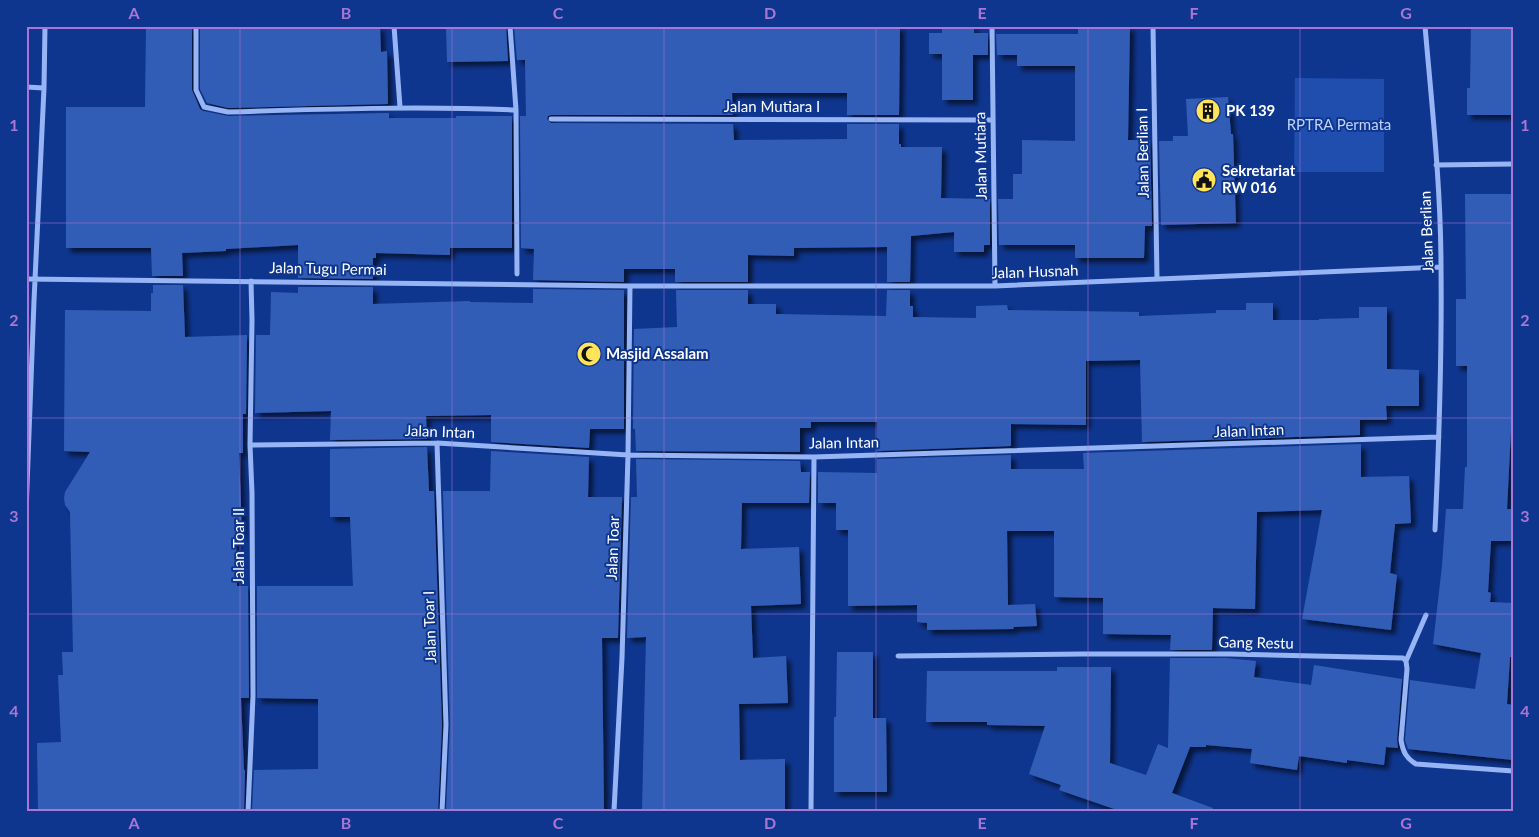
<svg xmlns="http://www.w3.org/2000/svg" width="1539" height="837" viewBox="0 0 1539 837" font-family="Lato,sans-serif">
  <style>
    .green { fill: #204eaf }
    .building { fill: #335db7; filter: url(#shadow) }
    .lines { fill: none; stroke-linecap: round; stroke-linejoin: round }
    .minor { stroke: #97b5f4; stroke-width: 5 }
    .grid { fill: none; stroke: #a976d5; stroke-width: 1; stroke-opacity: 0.55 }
    .labels { text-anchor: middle; stroke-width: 4; stroke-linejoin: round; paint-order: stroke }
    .street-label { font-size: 15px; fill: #fff; stroke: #0f368f }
    .poi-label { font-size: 15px; font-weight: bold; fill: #fff; stroke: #0f368f; text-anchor: start }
    .park-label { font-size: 15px; fill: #bfd3fe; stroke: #0f368f }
    .neatline { fill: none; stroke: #a976d5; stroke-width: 2 }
    .grid-label { font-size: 16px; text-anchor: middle; font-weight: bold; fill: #a976d5 }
  </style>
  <defs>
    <filter id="shadow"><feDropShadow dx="4.5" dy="4.5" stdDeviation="2.5" flood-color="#0009"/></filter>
  </defs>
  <rect width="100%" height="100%" fill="#0f368f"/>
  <path class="green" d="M1295 78 1384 79V172H1294Z"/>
  <path class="building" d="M146 26H192V90L200 109 203 111 228 116 389 113V118H456V116H512V248H450V255L376 253V258H373V279L298 278V245L226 249V251L182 253 183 276H152L151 248H66V107H145Z
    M200 26H380L381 52 387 51 388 104 228 108 207 103 200 89Z
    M446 26H506L508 61 447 62Z
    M514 26H900L899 115H847V93H732L733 115H551L548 116 547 119 551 123 733 124 734 140 847 139V124H899V144H901V147H942L941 198 990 199V245H984V252H954V232L911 236 910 282H887V247L794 248V256L748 255V282H675V269H624V282L533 280 534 249 521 248 520 116H526L525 60H517Z
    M942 26H974V33H988V55H973V100H942V54H929V33H942Z
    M1078 26H1130L1128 140H1150L1152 226H1145L1144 258H1075V245H999L998 199H1013V174H1022V140L1075 141V66H1017V55H997L996 34H1078Z
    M1471 26H1513V115H1467V88H1470Z
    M1228 97 1231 134H1233L1236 223 1161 225 1159 141H1173V136H1188L1186 99Z
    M1465 194H1513V429H1511L1507 509H1513V541H1491L1488 592 1491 593 1490 602 1513 603V657H1510L1507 704 1513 705V760L1408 749 1405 740 1410 680 1475 689 1481 653 1433 644 1442 566 1446 509H1463L1465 467H1467V366H1456V299H1466Z
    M153 285H183L185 337 247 335 246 414H243V453H239L242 534H236L237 586H248L249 698H241L244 770H245L244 811H38L37 743 61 742 58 675H63L62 652H73L70 512 65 505 64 498 65 492 90 452 64 451 65 310 151 311V293H153Z
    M298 287H373V304L470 301V302L533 303V289L624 290V429H590L589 448 491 442V415L426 416 427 439 330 440 331 411 255 413 256 335H270L271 292 298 293Z
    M676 290H748V304H776V314L886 316 887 290H910V306H913V317L976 318V306L1007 305 1008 310 1139 312V316L1216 313V310H1246V303H1273V320H1319V319L1359 318V307H1387V369L1419 370V406H1386L1387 420H1360V435L1142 442 1140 360 1086 361V425L1011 424V446L877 451V422H811V428H800V452L636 451 635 429H633L634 329 677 327Z
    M1361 444V477L1409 476 1411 523 1395 524 1390 573 1397 575 1391 630 1302 619 1322 510 1257 512 1255 609 1213 608 1212 650H1170L1171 635 1103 634V598L1054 597V531H1007L1008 605 1035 604 1037 626 1013 627 1014 629 927 630V623L917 622V605L848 606V530H836V503H818V472L877 473V459L1011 455V469H1084L1083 453Z
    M427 447 429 491H434L442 725 438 811H252L254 770 318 769V699L257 698V586H353L350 517H330V449Z
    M491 451 589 457 588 497H622L618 638H602L604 811H446L450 725 443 491H490Z
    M636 459 800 461 801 472H810L809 503H742L741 549 799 547 801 604 751 606 753 658 786 656 788 703 739 704 740 760 785 759V811H642L646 637 627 638 631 497H637Z
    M837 652H873V718H886L887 792H834V717H836Z
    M1170 658H1226L1256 661 1254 677 1311 685 1314 665 1402 679 1397 740 1398 748 1386 747 1384 765 1347 760V763L1299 756 1297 770 1250 763 1252 749 1206 745V747H1190L1172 793 1213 808 1212 811H1120L1059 790 1061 785 1029 774 1045 726 987 725V722H926L927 671H1057V667H1111L1110 763 1146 775 1158 744 1168 748Z"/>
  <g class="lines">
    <path class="minor" d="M196 26V90L204 107 228 112C324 109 420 106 516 110
      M394 26 400 107
      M510 26 516 110 517 274
      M992 26 995 286
      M1153 26 1157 279
      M1425 26C1432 107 1441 188 1441 268 1442 355 1439 443 1435 530
      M26 87 44 88
      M551 119 992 120
      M1436 165 1513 164
      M26 279 630 286H995L1441 267
      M437 443 446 725 442 811
      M250 445 437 443 628 455 814 457 1439 437
      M26 513 34 301 44 88 45 26
      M898 656 1083 654H1230L1403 658 1406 661 1407 669 1401 740C1403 752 1406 758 1416 764L1513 771
      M1406 661 1426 615
      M248 811 253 696 252 493 250 445 252 320 251 281
      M614 811 622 658 628 455 630 286
      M811 811 814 457"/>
  </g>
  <path class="grid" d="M240 26V811M452 26V811M664 26V811M876 26V811M1088 26V811M1300 26V811M26 223H1513M26 418H1513M26 614H1513"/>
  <defs>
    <symbol id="building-disc" viewBox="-11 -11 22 22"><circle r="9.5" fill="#ffe45a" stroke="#0f368f"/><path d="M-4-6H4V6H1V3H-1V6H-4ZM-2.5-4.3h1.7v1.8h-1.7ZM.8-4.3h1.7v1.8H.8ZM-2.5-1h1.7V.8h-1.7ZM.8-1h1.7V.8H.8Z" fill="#111"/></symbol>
    <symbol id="civic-disc" viewBox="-11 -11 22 22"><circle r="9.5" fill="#ffe45a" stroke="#0f368f"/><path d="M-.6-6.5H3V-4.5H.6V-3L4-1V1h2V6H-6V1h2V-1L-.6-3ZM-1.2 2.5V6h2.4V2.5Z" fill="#111"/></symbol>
    <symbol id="mosque-disc" viewBox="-11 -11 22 22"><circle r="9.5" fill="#ffe45a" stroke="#0f368f"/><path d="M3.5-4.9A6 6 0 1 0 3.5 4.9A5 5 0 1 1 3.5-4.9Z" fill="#111"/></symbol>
  </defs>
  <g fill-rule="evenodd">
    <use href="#building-disc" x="1194" y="97" width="28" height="28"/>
    <use href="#civic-disc" x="1190" y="166" width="28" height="28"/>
    <use href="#mosque-disc" x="575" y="340" width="28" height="28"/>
  </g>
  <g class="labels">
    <g class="street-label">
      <text x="772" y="112">Jalan Mutiara I</text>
      <text transform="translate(1143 153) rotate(-91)" y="5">Jalan Berlian I</text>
      <text transform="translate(981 156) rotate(-91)" y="5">Jalan Mutiara</text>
      <text transform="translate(1427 232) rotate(-92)" y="5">Jalan Berlian</text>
      <text transform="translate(328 269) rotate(1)" y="5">Jalan Tugu Permai</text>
      <text transform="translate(1035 272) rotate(-2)" y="5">Jalan Husnah</text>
      <text transform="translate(1249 431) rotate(-2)" y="5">Jalan Intan</text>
      <text transform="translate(440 432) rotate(2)" y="5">Jalan Intan</text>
      <text transform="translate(844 443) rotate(-1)" y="5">Jalan Intan</text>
      <text transform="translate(239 546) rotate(-90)" y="5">Jalan Toar II</text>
      <text transform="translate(613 548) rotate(-88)" y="5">Jalan Toar</text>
      <text transform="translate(430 627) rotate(-92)" y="5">Jalan Toar I</text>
      <text transform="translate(1256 643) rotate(1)" y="5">Gang Restu</text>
    </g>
    <g class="poi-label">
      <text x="1226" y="116">PK 139</text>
      <text x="1222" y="176">Sekretariat<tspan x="1222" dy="17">RW 016</tspan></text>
      <text x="606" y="359">Masjid Assalam</text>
    </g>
    <g class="park-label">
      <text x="1339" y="130">RPTRA Permata</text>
    </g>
  </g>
  <rect width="1539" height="837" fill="none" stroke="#0f368f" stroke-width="55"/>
  <rect x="28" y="28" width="1484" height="782" class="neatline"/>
  <g class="grid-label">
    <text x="134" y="19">A</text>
    <text x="346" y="19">B</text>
    <text x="558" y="19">C</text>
    <text x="770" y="19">D</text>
    <text x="982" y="19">E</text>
    <text x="1194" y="19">F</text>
    <text x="1406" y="19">G</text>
    <text x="14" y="131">1</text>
    <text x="1525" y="131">1</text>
    <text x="14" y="326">2</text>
    <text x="1525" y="326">2</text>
    <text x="14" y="522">3</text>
    <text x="1525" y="522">3</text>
    <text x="14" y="717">4</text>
    <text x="1525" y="717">4</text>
    <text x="134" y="829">A</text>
    <text x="346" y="829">B</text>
    <text x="558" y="829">C</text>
    <text x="770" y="829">D</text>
    <text x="982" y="829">E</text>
    <text x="1194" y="829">F</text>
    <text x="1406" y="829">G</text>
  </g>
</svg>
